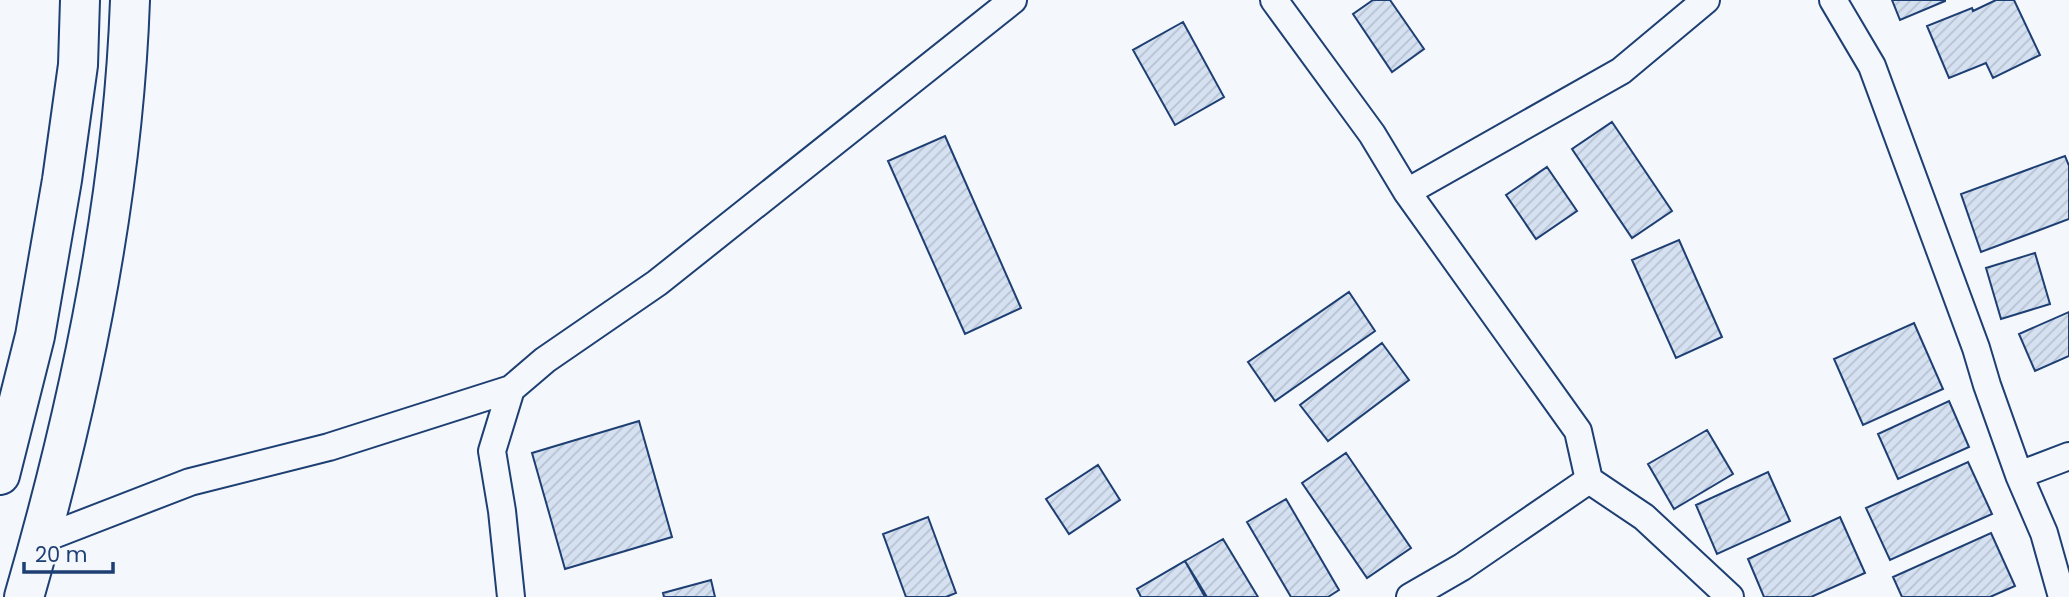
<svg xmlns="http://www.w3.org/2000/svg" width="2069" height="597" viewBox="0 0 2069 597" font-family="Poppins,sans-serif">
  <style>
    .building { fill: url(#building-hatch); stroke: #1d3f73; stroke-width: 2 }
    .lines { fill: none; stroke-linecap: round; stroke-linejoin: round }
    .street-casing { stroke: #1d3f73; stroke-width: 30 }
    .primary-casing { stroke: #1d3f73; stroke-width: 42 }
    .street { stroke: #f4f7fb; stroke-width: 26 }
    .primary { stroke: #f4f7fb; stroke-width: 38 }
  </style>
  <defs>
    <pattern id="building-hatch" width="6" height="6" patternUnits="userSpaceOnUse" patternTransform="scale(1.75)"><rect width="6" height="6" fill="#d5e0f0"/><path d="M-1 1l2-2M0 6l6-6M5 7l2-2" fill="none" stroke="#b6c1d1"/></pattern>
  </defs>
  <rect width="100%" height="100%" fill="#f4f7fb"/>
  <path class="building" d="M1373 0H1390L1424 49 1392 72 1353 14Z
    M1892 0H1945V1L1900 20Z
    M1996 0H2014L2040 55 1993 78 1986 63 1949 78 1927 26 1972 8 1973 11Z
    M1183 22 1224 97 1175 125 1133 50Z
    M1612 122 1672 211 1632 238 1572 149Z
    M945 136 1021 308 965 334 888 161Z
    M2065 156 2069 166V219L1981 252 1961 194Z
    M1547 167 1577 211 1536 239 1506 195Z
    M1679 240 1722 337 1676 358 1632 260Z
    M2035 253 2050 304 2001 319 1986 268Z
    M1349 292 1375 331 1275 401 1248 362Z
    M2069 312V356L2035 371 2019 334Z
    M1914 323 1943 389 1863 425 1834 359Z
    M1382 343 1409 380 1328 441 1300 405Z
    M1949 401 1969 447 1898 479 1878 434Z
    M639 421 672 537 565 569 532 453Z
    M1707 430 1733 474 1674 509 1648 464Z
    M1346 453 1411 548 1367 578 1302 483Z
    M1968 462 1992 514 1890 560 1866 508Z
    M1098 465 1120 500 1069 534 1046 499Z
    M1768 472 1790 521 1717 554 1696 505Z
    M1286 499 1339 590 1328 597H1291L1247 522Z
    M928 517 956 593 946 597H906L883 534Z
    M1840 517 1865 573 1811 597H1764L1748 559Z
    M1991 533 2015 586 1990 597H1902L1893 577Z
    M1223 539 1258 597H1207L1185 561Z
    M1185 561 1205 597H1141L1137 589Z
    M711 580 715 597H664L663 593Z"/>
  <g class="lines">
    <defs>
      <path id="street" d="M1274 0 1372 134 1407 192 1578 431 1589 480 1644 517 1730 597
        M1833 0 1872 66 1976 348 1987 385 2019 475 2044 533 2062 597
        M1407 192 1621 71 1706 0
        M2019 475 2069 456
        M40 540 190 482 329 447 511 389 545 360 657 283 1013 0
        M511 597 502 511 492 451 511 389
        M1410 597 1462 567 1589 480"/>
      <path id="primary" d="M0 475 35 336 62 180 78 65 80 0
        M24 597C80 404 123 201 130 0"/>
    </defs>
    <use href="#street" class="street-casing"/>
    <use href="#primary" class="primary-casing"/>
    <use href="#street" class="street"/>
    <use href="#primary" class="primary"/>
  </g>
  <path d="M24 562v10h89v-10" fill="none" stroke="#1d3f73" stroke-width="3.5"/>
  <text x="35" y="562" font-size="21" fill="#1d3f73" stroke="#f4f7fb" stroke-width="5" paint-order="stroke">20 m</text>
</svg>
